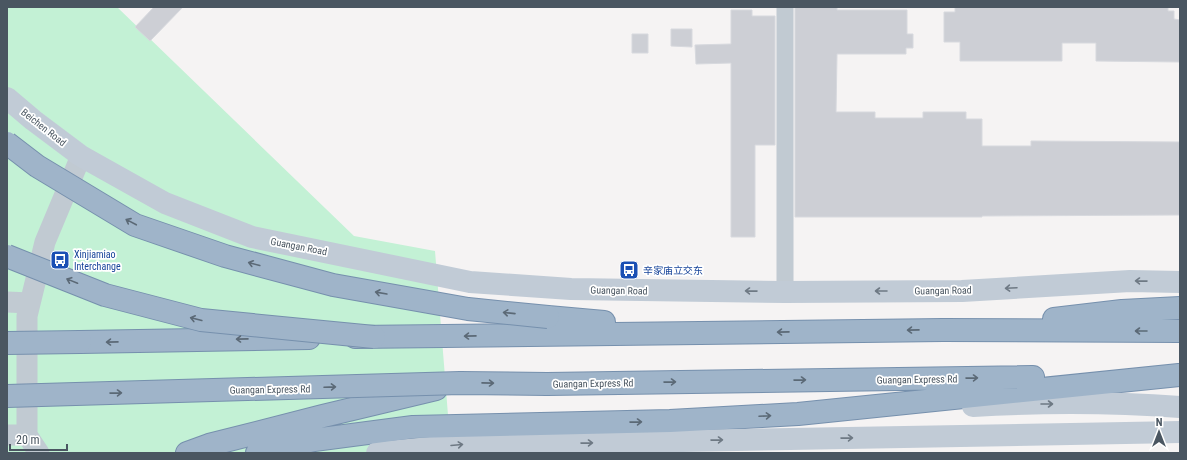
<svg xmlns="http://www.w3.org/2000/svg" width="1187" height="460" viewBox="0 0 1187 460" font-family="'Roboto Condensed','Noto Sans SC',sans-serif">
  <style>
    .green { fill: #c3f1d5 }
    .building { fill: #cdcfd5; stroke: #d7d9de }
    .lines { fill: none; stroke-linecap: round; stroke-linejoin: round }
    .trunk-casing { stroke: #7690ad; stroke-width: 24 }
    .minor { stroke: #c1cad2; stroke-width: 17 }
    .tertiary { stroke: #c1cad2; stroke-width: 21 }
    .secondary { stroke: #c1cbd6; stroke-width: 22 }
    .trunk { stroke: #9fb4c9; stroke-width: 22 }
    .trunk-bridge-casing { stroke: #7690ad; stroke-width: 24; stroke-linecap: butt }
    .trunk-bridge { stroke: #9fb4c9; stroke-width: 22 }
    .oneway { stroke: #5b6976 }
    .oneway2 { stroke: #6e7984 }
    .labels { text-anchor: middle; stroke-width: 3.5; stroke-linejoin: round; paint-order: stroke }
    .street-label { font-size: 10px; fill: #4a5661; stroke: #fff }
    .transit-label { font-size: 10px; fill: #164399; stroke: #fff; text-anchor: start }
  </style>
  <rect width="100%" height="100%" fill="#f5f3f3"/>
  <path class="green" d="M7 7H117L354 236 435 251 451 453H7Z"/>
  <path class="building" d="M154 7H183L150 41 135 27Z
    M795 7H837V10H907V34H913V48H906V54H837L836 112H875V118H923V112H966V119H982V146H1031V141L1180 142V215L982 216V217H795Z
    M955 7H1168V11H1174V19L1180 20V62L1096 61V43H1062V61H960V42H944V12H955Z
    M731 10H752V16H775V145H755V237H731V63L696 64 695 45 731 44Z
    M671 29H692V47L671 46Z
    M632 34H648V53H632Z"/>
  <g class="lines">
    <defs>
      <path id="trunk" d="M548 317 604 322
        M1054 319 1122 311 1180 308
        M355 337 943 330 1180 331
        M80 342 309 338
        M547 384 1033 377
        M187 453 209 445 323 416 436 389
        M257 453 314 440 413 427 670 421 798 414 1179 375"/>
    </defs>
    <use href="#trunk" class="trunk-casing"/>
    <path class="minor" d="M785 7V292"/>
    <path class="tertiary" d="M7 302 30 303
      M7 435H27
      M39 453 27 435V316L45 242 81 156"/>
    <path class="secondary" d="M7 98 33 120 81 156 165 203 252 237 470 282 571 289 785 292 962 291 1130 281 1180 282
      M973 406C1042 402 1111 402 1180 407
      M377 453 463 445 1180 432"/>
    <use href="#trunk" class="trunk"/>
    <defs>
      <path id="trunk-bridge" d="M7 143 37 166 135 225 225 256 333 285 468 309 548 317
        M7 256 105 295 201 320 374 337
        M7 343 80 342
        M7 396 460 383 547 384"/>
    </defs>
    <use href="#trunk-bridge" class="trunk-bridge-casing"/>
    <use href="#trunk-bridge" class="trunk-bridge"/>
  </g>
  <defs><path id="oneway-shaft" d="M-6 0H5M1.5-3L5.5 0L1.5 3" fill="none" stroke-width="1.6" stroke-linecap="round" stroke-linejoin="round"/></defs>
  <g class="oneway">
    <use href="#oneway-shaft" transform="translate(131 222) rotate(-152)"/>
    <use href="#oneway-shaft" transform="translate(254 264) rotate(-165)"/>
    <use href="#oneway-shaft" transform="translate(72 281) rotate(-158)"/>
    <use href="#oneway-shaft" transform="translate(381 293) rotate(-170)"/>
    <use href="#oneway-shaft" transform="translate(509 313) rotate(-174)"/>
    <use href="#oneway-shaft" transform="translate(196 319) rotate(-166)"/>
    <use href="#oneway-shaft" transform="translate(913 330) rotate(179)"/>
    <use href="#oneway-shaft" transform="translate(1141 331) rotate(-180)"/>
    <use href="#oneway-shaft" transform="translate(783 332) rotate(179)"/>
    <use href="#oneway-shaft" transform="translate(470 336) rotate(179)"/>
    <use href="#oneway-shaft" transform="translate(242 339) rotate(179)"/>
    <use href="#oneway-shaft" transform="translate(112 342) rotate(179)"/>
    <use href="#oneway-shaft" transform="translate(972 378) rotate(-1)"/>
    <use href="#oneway-shaft" transform="translate(800 380) rotate(-1)"/>
    <use href="#oneway-shaft" transform="translate(670 382) rotate(-1)"/>
    <use href="#oneway-shaft" transform="translate(488 383) rotate(1)"/>
    <use href="#oneway-shaft" transform="translate(330 387) rotate(-2)"/>
    <use href="#oneway-shaft" transform="translate(116 393) rotate(-1)"/>
    <use href="#oneway-shaft" transform="translate(765 416) rotate(-3)"/>
    <use href="#oneway-shaft" transform="translate(636 422) rotate(-1)"/>
  </g>
  <g class="oneway2">
    <use href="#oneway-shaft" transform="translate(1141 281) rotate(-179)"/>
    <use href="#oneway-shaft" transform="translate(1011 288) rotate(177)"/>
    <use href="#oneway-shaft" transform="translate(751 291) rotate(-179)"/>
    <use href="#oneway-shaft" transform="translate(881 291) rotate(180)"/>
    <use href="#oneway-shaft" transform="translate(1047 404)"/>
    <use href="#oneway-shaft" transform="translate(847 438) rotate(-1)"/>
    <use href="#oneway-shaft" transform="translate(717 440) rotate(-1)"/>
    <use href="#oneway-shaft" transform="translate(587 443) rotate(-1)"/>
    <use href="#oneway-shaft" transform="translate(457 445) rotate(-5)"/>
  </g>
  <defs>
    <symbol id="bus-square" viewBox="-11 -11 22 22"><rect x="-9" y="-9" width="18" height="18" rx="4" fill="#1a4fb4" stroke="#fff"/><path d="M-5-6H5V4H4V6H2V4H-2V6H-4V4H-5ZM-3.5-4V0h7V-4ZM-3.5 1.2v1.5H-2V1.2ZM2 1.2v1.5H3.5V1.2Z" fill="#fff"/></symbol>
  </defs>
  <g fill-rule="evenodd">
    <use href="#bus-square" x="49" y="249" width="22" height="22"/>
    <use href="#bus-square" x="618" y="259" width="22" height="22"/>
  </g>
  <g class="labels">
    <g class="street-label">
      <text transform="translate(44 127) rotate(38)" y="4">Beichen Road</text>
      <text transform="translate(299 246) rotate(11)" y="4">Guangan Road</text>
      <text transform="translate(619 290) rotate(1)" y="4">Guangan Road</text>
      <text transform="translate(943 290) rotate(-1)" y="4">Guangan Road</text>
      <text transform="translate(917 379) rotate(-1)" y="4">Guangan Express Rd</text>
      <text transform="translate(593 383) rotate(-1)" y="4">Guangan Express Rd</text>
      <text transform="translate(270 389) rotate(-1)" y="4">Guangan Express Rd</text>
    </g>
    <g class="transit-label">
      <text x="74" y="258">Xinjiamiao<tspan x="74" dy="12">Interchange</tspan></text>
      <text x="643" y="274">辛家庙立交东</text>
    </g>
  </g>
  <rect width="1187" height="460" fill="none" stroke="#4a5661" stroke-width="16"/>
  <g transform="translate(1159 432)" stroke="#ffffff" stroke-width="3" paint-order="stroke">
  <path d="M0-3L7 15L0 10L-7 15Z" fill="#4a5661"/>
  <text y="-6" font-size="11" font-weight="bold" text-anchor="middle" fill="#4a5661">N</text>
  </g>
  <path d="M10 444v6h57v-6" fill="none" stroke="#4a5661" stroke-width="2"/>
  <text x="16" y="444" font-size="12" fill="#4a5661" stroke="#ffffff" stroke-width="3" paint-order="stroke">20 m</text>
</svg>
